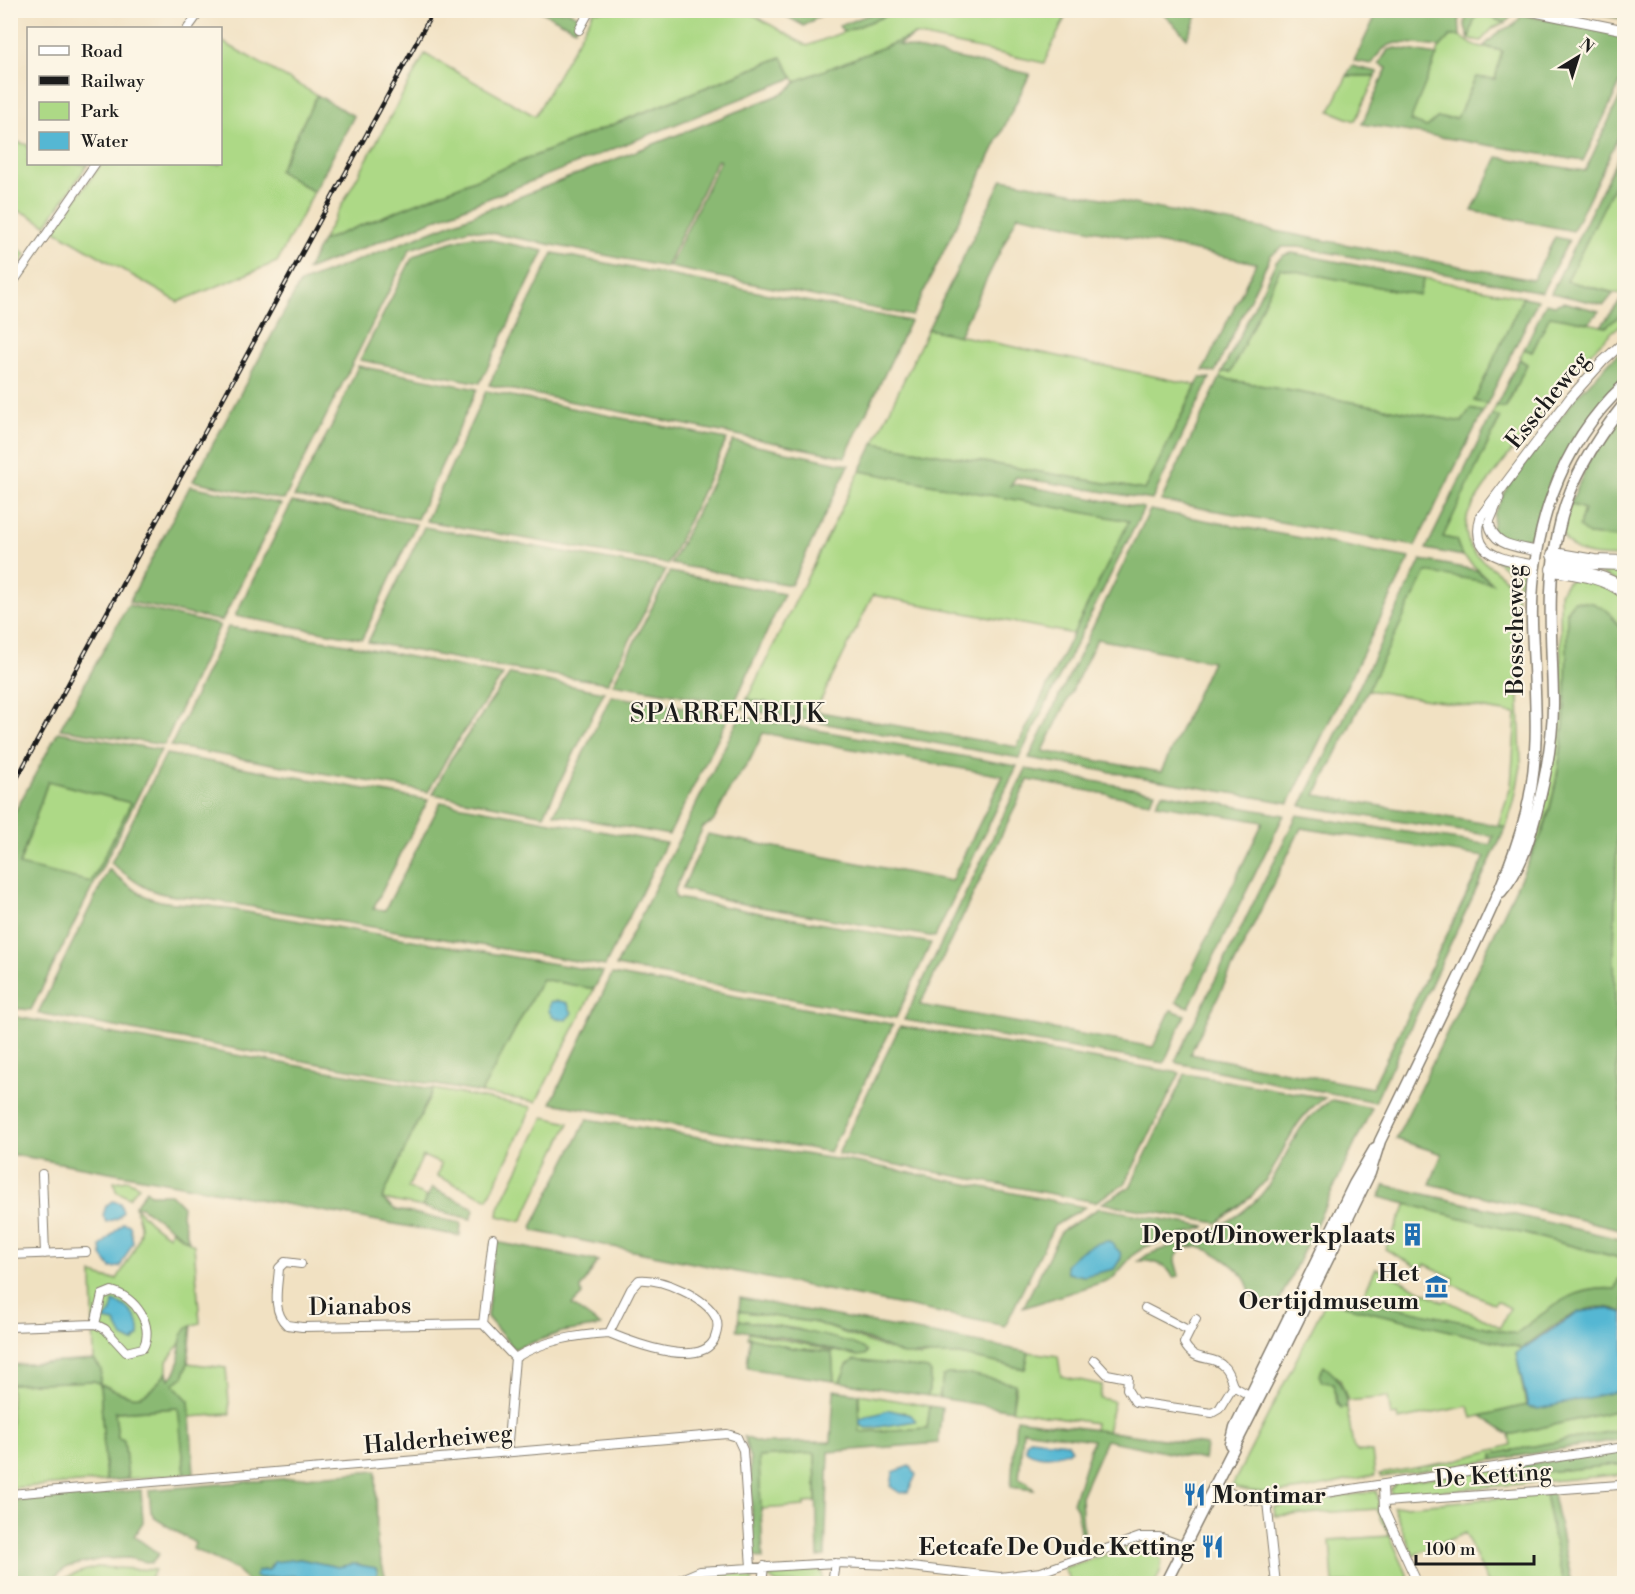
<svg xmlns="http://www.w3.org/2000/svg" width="1635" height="1594" viewBox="0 0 1635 1594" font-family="'Libre Bodoni',serif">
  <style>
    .green { fill: #add986; stroke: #647a51; stroke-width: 1.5; fill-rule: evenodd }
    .forest { fill: #8ab973; stroke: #536a48; stroke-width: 1.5; fill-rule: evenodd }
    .water { fill: #55b7d3; stroke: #386a78; stroke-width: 1.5 }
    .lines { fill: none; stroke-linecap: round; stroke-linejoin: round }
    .minor-casing { stroke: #867e6f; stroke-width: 10 }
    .tertiary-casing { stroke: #867e6f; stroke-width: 11 }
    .secondary-casing { stroke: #867e6f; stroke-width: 13 }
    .motorway-casing { stroke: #867e6f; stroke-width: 16 }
    .minor { stroke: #fff; stroke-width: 8 }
    .tertiary { stroke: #fff; stroke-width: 9 }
    .secondary { stroke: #fff; stroke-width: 10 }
    .motorway { stroke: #fff; stroke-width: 14 }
    .rail-casing { stroke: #1c1c1c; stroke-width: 4.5 }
    .rail { stroke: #fcf5e5; stroke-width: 2; stroke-dasharray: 7; stroke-linecap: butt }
    .labels { text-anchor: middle; stroke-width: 4.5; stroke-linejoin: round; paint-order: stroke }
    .street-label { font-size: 24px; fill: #1c1c1c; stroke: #fcf5e5 }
    .poi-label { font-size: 24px; font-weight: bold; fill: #1c1c1c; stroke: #fcf5e5; text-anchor: end }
    .neighbourhood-label { font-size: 26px; letter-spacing: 1.5px; fill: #1c1c1c; stroke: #fcf5e5 }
  </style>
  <rect width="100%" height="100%" fill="#fcf5e5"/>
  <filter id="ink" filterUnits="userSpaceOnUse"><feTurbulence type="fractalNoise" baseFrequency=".0167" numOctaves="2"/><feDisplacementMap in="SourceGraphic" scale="12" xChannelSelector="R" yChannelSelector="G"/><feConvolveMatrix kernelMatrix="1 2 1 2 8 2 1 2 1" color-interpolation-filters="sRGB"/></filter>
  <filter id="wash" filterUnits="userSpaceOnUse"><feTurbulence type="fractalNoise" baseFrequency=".008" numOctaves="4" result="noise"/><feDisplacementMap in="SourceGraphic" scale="24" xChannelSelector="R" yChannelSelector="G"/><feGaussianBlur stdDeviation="1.35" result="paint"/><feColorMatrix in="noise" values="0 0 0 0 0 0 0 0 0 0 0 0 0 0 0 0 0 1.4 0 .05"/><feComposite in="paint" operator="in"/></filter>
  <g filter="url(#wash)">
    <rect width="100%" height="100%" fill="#f1e1c2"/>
    <path class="green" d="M594 11H747L807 46 898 11H1068L1044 63 915 35 796 82 781 57 322 241 425 54 535 116Z
      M1481 14 1505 23 1493 28 1481 41 1469 39 1472 20Z
      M1450 36H1460L1473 45 1502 51 1495 80 1476 77 1457 119 1437 118 1427 127 1413 124 1409 118 1440 47Z
      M221 41 317 95 279 170 314 192 277 262 178 302 54 230 101 164H220Z
      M1347 76H1376L1355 121 1330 111Z
      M10 140 28 145V164H88L46 225 27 214 11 209Z
      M1624 166V295L1566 281Z
      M11 244 26 254 11 278Z
      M1280 268 1419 295 1424 278 1523 297 1475 401 1487 404 1483 412 1470 409 1462 422 1220 378 1222 372H1231Z
      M1624 312V322C1583 354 1550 401 1518 443 1502 464 1483 486 1470 510 1466 517 1465 528 1467 537 1472 564 1504 567 1516 594L1521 766 1514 802 1506 827 1498 825 1511 786 1516 714 1367 690 1426 572 1490 581 1461 554 1456 540 1442 537 1500 419 1492 414 1496 406 1506 408 1527 364 1519 359 1524 349 1532 352 1550 315 1606 327Z
      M928 329 1196 385 1145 490 874 443Z
      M860 471 1110 517 1130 521 1073 634 873 595 815 712 747 699Z
      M1570 504 1584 509 1580 522 1589 535 1624 538V557C1600 556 1575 559 1562 534Z
      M1494 559 1518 565 1526 572 1527 591 1524 601 1517 578Z
      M1599 569 1624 570V586L1594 570Z
      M1573 580C1591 579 1610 586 1624 598V634C1613 613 1597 601 1574 601L1567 610C1567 698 1567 786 1528 866L1555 745 1561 694 1560 593 1567 582Z
      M1624 762V1149C1611 1021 1608 889 1624 762Z
      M48 781 131 803 91 882 19 866Z
      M542 979 594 989 536 1102 481 1093Z
      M433 1089 532 1107 488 1199 437 1176 441 1164 423 1156 408 1188 427 1197 422 1207 382 1199Z
      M544 1117 569 1123 523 1219 519 1221 498 1216 499 1208Z
      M127 1180 139 1186 129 1198 116 1191 114 1182Z
      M1407 1204 1620 1258C1629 1274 1618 1274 1615 1289 1575 1284 1547 1311 1516 1334L1361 1300 1376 1268 1443 1302 1446 1300 1500 1327 1510 1308 1497 1301 1494 1304 1451 1283 1454 1278 1425 1264 1421 1269 1385 1249Z
      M135 1206C145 1219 155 1228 169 1236L171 1230 194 1245 200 1323 187 1327 179 1345 167 1361V1372C138 1408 138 1398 100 1384L106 1481 11 1488V1384L94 1381 99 1383 101 1369 94 1360 92 1274C100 1275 106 1280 117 1279 125 1266 142 1241 140 1225 139 1219 136 1213 135 1206Z
      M1326 1301 1522 1348 1516 1353 1526 1405 1472 1418 1469 1406 1398 1420 1397 1415 1391 1416 1388 1397 1348 1401 1340 1380 1324 1367 1334 1383 1337 1403 1341 1407H1347L1353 1446 1358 1451 1372 1452 1375 1475C1330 1483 1276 1503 1232 1486Z
      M739 1311 817 1323 885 1348 920 1357 939 1353 960 1355 1025 1369 1029 1352 1058 1356 1061 1376 1102 1385 1100 1398 1114 1401 1107 1432 1094 1431 1095 1423 1012 1410 1016 1387 943 1377 939 1398 928 1396 931 1373 847 1365 840 1382 834 1381 832 1352 792 1348 748 1338 749 1332 858 1356 821 1336 797 1329 739 1320Z
      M188 1363 226 1368 230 1414 190 1417 189 1401 172 1384 183 1377Z
      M859 1394 930 1406 927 1428 859 1432ZM904 1412 915 1421 872 1428 866 1416Z
      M179 1408 185 1474 128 1479 124 1440 118 1438 115 1412Z
      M1624 1409V1429L1493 1454V1460L1382 1477 1380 1474 1449 1462 1511 1445 1509 1435Z
      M815 1453 816 1502 804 1503V1506L760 1509 759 1457Z
      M1624 1464V1474L1392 1496 1390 1490 1398 1482 1494 1469 1495 1477Z
      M1376 1491 1390 1536 1411 1583H1333L1330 1540 1389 1536 1377 1509 1275 1516 1274 1507Z
      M1545 1494 1563 1583H1488L1465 1533 1413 1555 1393 1507Z
      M1140 1544C1165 1550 1166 1562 1155 1583H1072L1063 1568Z
      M97 1567 155 1570 148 1583H58L73 1574Z
      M822 1568V1583H777L765 1575 767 1572Z
      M753 1573 752 1583H719L706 1575Z"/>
    <path class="forest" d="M787 10H827V11L804 26 784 15Z
      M540 11H568L581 18 575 29Z
      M878 11H898L844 32 839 26Z
      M1161 11H1199L1187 38Z
      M1378 11H1459L1460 36H1450L1440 47C1408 45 1389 32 1372 64L1354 61Z
      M1466 11H1496L1514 14 1505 23 1486 15 1475 17 1469 39 1465 26Z
      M1578 11H1624V19Z
      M1522 15 1624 34V75L1583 161 1362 124 1387 68 1379 64 1388 50 1396 48 1437 55 1410 121 1427 127 1437 118H1457L1476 77 1495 79 1502 51 1484 46 1500 31 1514 25Z
      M915 35 898 45 1030 74 912 316 669 267 720 161 717 160 666 267 470 229 410 249 284 500 193 481 300 283 784 93 799 80Z
      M782 57 793 78 307 270 322 241Z
      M1352 66 1378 72 1376 76H1347Z
      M1624 88V125L1573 231 1472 211 1498 157 1585 171Z
      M317 95 354 116 314 192 279 171Z
      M1624 145V166L1567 281 1614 293 1604 305 1551 293Z
      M1002 179 1533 280 1555 237 1569 240 1542 292 1299 247H1283L1271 255 1215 372 1203 371 1256 263 1018 215 959 336 928 329Z
      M472 236 544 251 480 383 360 360 412 258 427 249Z
      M553 253 910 321 845 457 489 385Z
      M1292 253 1424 278 1419 295 1280 268 1231 372H1222L1276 262 1284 255Z
      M1624 296V312L1606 327 1601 326Z
      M1523 297 1538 300 1487 404 1474 401Z
      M1563 302 1599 311 1589 323 1550 316 1532 352 1524 349 1546 303 1555 305Z
      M1624 347V381L1599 406 1533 535C1519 544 1504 543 1492 531L1494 514 1508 486 1576 397Z
      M1519 359 1527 364 1505 408 1496 406Z
      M358 366 477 389 417 519 294 497 333 423Z
      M1200 378H1210L1152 500 1016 477 1010 486 1015 484 1144 508 1019 758 742 709 747 699 1017 747 1129 521 860 471 874 443 1145 490Z
      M1220 378 1462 422 1470 409 1483 412 1415 546 1161 501Z
      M486 391 727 439 668 564 426 521Z
      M1624 409V538L1589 535 1579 527 1584 509 1570 504 1591 456Z
      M1492 414 1500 418 1443 537 1456 540 1462 556 1426 549Z
      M733 441 849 465 791 585 671 564Z
      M190 486 281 504 222 621 129 602Z
      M292 502 416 524 362 639 235 616Z
      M1150 510 1410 558 1289 803 1029 758ZM1097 639 1212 661 1161 772 1043 751Z
      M424 527 666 570 608 683 506 668 368 642Z
      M1421 560 1476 570 1492 583 1426 572 1316 795 1506 827 1375 1102 1177 1063 1175 1061 1297 815 1490 845 1493 836 1301 806ZM1301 828 1485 857 1372 1088 1190 1054Z
      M670 572 784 594 734 704 613 684Z
      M1574 601 1593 603 1608 611 1624 634V762L1617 838 1614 955 1617 1067 1624 1149V1230L1430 1184 1442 1154 1396 1139 1544 829C1567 758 1567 684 1567 610Z
      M128 605 220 625 164 745 60 729Z
      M228 627 335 642 503 675 452 749 428 792 171 746Z
      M510 674 604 692 544 815 433 794 450 760Z
      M611 696 730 714 669 835 554 814Z
      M740 716 1017 766 935 937 738 903 682 889 708 834 951 881 1003 776 763 733 749 762 732 785 713 822 703 827 674 892 676 898 931 943 896 1018 616 966Z
      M58 732 161 750 31 1010 11 1008V819ZM48 781 131 803 91 882 19 865Z
      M166 754 428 800 373 909 385 910 441 802 666 843 605 966 206 899C156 895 151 895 111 863Z
      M1026 769 1155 792 1150 802 1028 780 920 1005 1153 1047 1171 1010 1185 1015 1164 1063 904 1020Z
      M1162 793 1284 815 1189 1007 1176 1002 1263 822 1156 804Z
      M109 869C146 903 155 902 205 905L603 972 594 989 542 979 481 1093 38 1013Z
      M612 974 886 1023 893 1025 830 1152 551 1103Z
      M10 1016 433 1089 382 1199 396 1210 461 1223 460 1236 11 1154Z
      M900 1026 1180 1073 1125 1184 1095 1202 838 1154Z
      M1185 1074 1325 1098C1295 1116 1288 1144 1271 1172 1258 1194 1237 1208 1217 1223L1102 1203 1130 1187Z
      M1332 1100 1372 1108 1276 1308C1270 1305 1260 1303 1255 1299 1249 1294 1248 1281 1242 1275 1229 1259 1183 1228 1175 1261L1179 1276 1173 1277C1167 1264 1152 1260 1139 1261L1147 1255C1188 1239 1230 1229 1261 1195 1291 1160 1287 1127 1332 1100Z
      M587 1119 860 1163 1085 1207 1054 1226 1005 1326 534 1231 532 1227Z
      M1385 1185 1624 1240V1266L1620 1258 1379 1197Z
      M432 1188 472 1207 474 1210 471 1219 422 1207Z
      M146 1190 150 1194H171L183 1206 182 1215 189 1241 141 1207 135 1206Z
      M1099 1208 1206 1227 1145 1247 1134 1254 1112 1279 1023 1308 1061 1231Z
      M495 1242 598 1261 581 1288 582 1295 572 1305 601 1326 562 1332 514 1349 487 1317Z
      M1624 1275V1313C1588 1293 1550 1330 1522 1348L1345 1306 1352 1299H1359L1516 1334C1549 1309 1571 1286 1615 1289L1618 1280Z
      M740 1298 1029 1352 1025 1369 960 1355H903L872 1341 817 1323 739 1311Z
      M739 1320C760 1323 858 1338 867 1352L865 1355 858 1356 782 1337 737 1330Z
      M192 1325 188 1363 183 1377 173 1384 189 1401 194 1473 185 1474 178 1408 115 1412 118 1438 124 1440 128 1479 106 1481 100 1384 94 1381 11 1384V1365L94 1360 101 1369 100 1384C137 1400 140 1405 167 1372L169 1379C189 1364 170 1336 192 1325Z
      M750 1337 792 1348 832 1352 834 1381 752 1369 747 1366Z
      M854 1360 928 1369 931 1373 928 1396 840 1382 847 1365Z
      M1324 1366C1340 1378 1345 1391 1347 1407L1341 1408 1337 1403 1334 1383 1322 1382 1319 1375Z
      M947 1374H970L1015 1384 1012 1410 939 1398 943 1377Z
      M834 1390 859 1394 860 1432 927 1428 930 1406 942 1408 938 1443 829 1452 825 1556 818 1557 815 1453 759 1457 763 1559 753 1556 750 1459 744 1437 761 1443 831 1442Z
      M1624 1390V1409L1509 1435 1481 1416 1526 1405 1529 1407Z
      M1016 1419 1206 1445 1204 1460 1106 1440 1081 1496 1084 1547H1082L1077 1509 1073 1503 1093 1440 1023 1430 1019 1479 1027 1482 1034 1490 1011 1487Z
      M1624 1429V1439L1493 1460V1454Z
      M1624 1450V1464L1495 1477 1494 1469Z
      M376 1471 377 1545 387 1583H249L236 1569 193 1549 195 1543 156 1519 151 1512 149 1490ZM300 1559 338 1567 357 1564 378 1570 375 1577 363 1578 354 1583 294 1576 261 1578 262 1570H269L272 1564Z
      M141 1490 143 1522 134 1536 159 1554 151 1563 128 1558 101 1559 67 1567 47 1583H11V1501Z
      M1553 1493 1554 1499 1572 1583H1563L1545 1494Z"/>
    <path class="water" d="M559 1001 567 1003 572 1013 566 1020 553 1017 549 1011 550 1002Z
      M112 1201 120 1203 123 1212 118 1218 106 1222 103 1215 106 1206Z
      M123 1223 130 1225 133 1242 120 1267 111 1268 102 1256 101 1246Z
      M1109 1241 1120 1252 1121 1258 1114 1269 1084 1276 1067 1273 1066 1266C1074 1253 1094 1242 1109 1241Z
      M113 1301C129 1306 141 1318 139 1336L133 1342 123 1337 115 1322 103 1320 112 1312Z
      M1605 1308 1624 1313V1390L1538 1409 1528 1407 1516 1353 1579 1312Z
      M890 1410 911 1415 916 1421 872 1428H865L860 1424V1419Z
      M1030 1439 1068 1443 1072 1449C1061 1457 1037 1459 1026 1450V1443Z
      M909 1466 912 1467 916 1475 908 1492 900 1493 891 1487 893 1472Z
      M300 1559 338 1567 353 1564 376 1568 378 1573 375 1577 363 1578 354 1583 294 1576 261 1578 255 1576 258 1571 269 1570 274 1562Z"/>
  </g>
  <g filter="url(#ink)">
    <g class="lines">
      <defs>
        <path id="minor" d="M188 28 201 10
          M579 30 590 10
          M10 287 95 164
          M42 1174 45 1254
          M493 1238 483 1324 515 1358 507 1453
          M10 1255 86 1252
          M301 1264 285 1262 279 1268C278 1286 271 1311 287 1325L302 1327 483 1324
          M1145 1308 1190 1331
          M1196 1319 1184 1343C1195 1365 1213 1353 1225 1368 1229 1373 1231 1380 1233 1386
          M10 1327 95 1324 105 1329 126 1352 143 1348C155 1325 135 1297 112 1291L102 1295 95 1324
          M515 1358C544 1340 576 1335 609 1333L631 1289 639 1280C661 1278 706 1297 716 1318 719 1325 717 1333 714 1340 699 1369 631 1342 609 1333
          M1094 1360 1107 1374 1128 1378 1127 1389 1135 1402 1212 1413 1219 1409 1233 1386 1254 1398
          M1213 1486 1246 1499 1267 1502 1624 1447
          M1383 1486 1384 1510 1418 1584
          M10 1494 727 1434 737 1437 743 1450 751 1567
          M1267 1502 1276 1584
          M1385 1502 1619 1485
          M1144 1538 1180 1554
          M669 1584 700 1571 835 1563 893 1565 1000 1577 1041 1572 1140 1537H1159L1184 1546
          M762 1584 764 1566
          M832 1584 835 1563"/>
        <path id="tertiary" d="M1525 10 1624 30
          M1499 498 1489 522C1493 546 1515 546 1536 551
          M1533 565C1503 559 1469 556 1481 516L1570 398 1603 361 1624 342"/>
        <path id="secondary" d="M1501 892C1521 869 1528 844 1536 814 1546 776 1554 737 1553 697 1552 642 1546 587 1558 533 1568 483 1593 443 1624 404
          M1231 1444 1235 1427 1354 1184 1375 1148
          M1165 1584 1287 1343 1370 1173 1380 1141C1407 1086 1433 1031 1459 977 1485 923 1511 871 1526 813 1542 750 1534 687 1532 623 1530 535 1558 446 1624 385"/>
        <path id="motorway" d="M1554 555 1594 562 1624 563
          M1553 569C1578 573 1603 575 1624 591"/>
      </defs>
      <use href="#minor" class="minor-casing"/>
      <use href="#tertiary" class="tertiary-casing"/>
      <use href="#secondary" class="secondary-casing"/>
      <use href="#motorway" class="motorway-casing"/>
      <use href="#minor" class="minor"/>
      <use href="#tertiary" class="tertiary"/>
      <use href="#secondary" class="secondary"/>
      <use href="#motorway" class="motorway"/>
      <defs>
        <path id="rail" d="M10 791 434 10"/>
      </defs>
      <use href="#rail" class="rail-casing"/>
      <use href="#rail" class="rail"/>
    </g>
  </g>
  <defs>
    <symbol id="building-bare" viewBox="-9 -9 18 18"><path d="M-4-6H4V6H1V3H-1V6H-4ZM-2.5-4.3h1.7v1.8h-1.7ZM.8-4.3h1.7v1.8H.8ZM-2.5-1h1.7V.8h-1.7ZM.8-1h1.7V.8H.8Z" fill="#1f6fb2" stroke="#fcf5e5" stroke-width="2.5" paint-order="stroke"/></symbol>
    <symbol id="museum-bare" viewBox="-9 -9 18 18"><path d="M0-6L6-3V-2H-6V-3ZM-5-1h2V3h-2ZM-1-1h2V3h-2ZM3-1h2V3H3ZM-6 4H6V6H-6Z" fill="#1f6fb2" stroke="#fcf5e5" stroke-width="2.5" paint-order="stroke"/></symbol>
    <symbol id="restaurant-bare" viewBox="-9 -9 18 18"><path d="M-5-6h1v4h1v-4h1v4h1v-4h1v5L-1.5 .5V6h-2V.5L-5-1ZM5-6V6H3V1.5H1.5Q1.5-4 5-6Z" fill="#1f6fb2" stroke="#fcf5e5" stroke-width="2.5" paint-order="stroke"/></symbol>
  </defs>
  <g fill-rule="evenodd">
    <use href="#building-bare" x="1396" y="1218" width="33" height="33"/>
    <use href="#museum-bare" x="1420" y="1270" width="33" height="33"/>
    <use href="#restaurant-bare" x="1178" y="1478" width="33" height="33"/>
    <use href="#restaurant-bare" x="1196" y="1530" width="33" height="33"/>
  </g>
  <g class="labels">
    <g class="street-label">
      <text transform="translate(1547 400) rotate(-51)" y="8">Esscheweg</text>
      <text transform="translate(1515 630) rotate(-90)" y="8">Bosscheweg</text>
      <text transform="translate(360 1306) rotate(-1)" y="8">Dianabos</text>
      <text transform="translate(438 1439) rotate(-5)" y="8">Halderheiweg</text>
      <text transform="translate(1493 1475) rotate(-4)" y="8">De Ketting</text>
    </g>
    <g class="poi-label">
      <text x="1395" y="1243">Depot/Dinowerkplaats</text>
      <text x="1419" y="1281">Het<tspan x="1419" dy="28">Oertijdmuseum</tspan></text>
      <text x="1212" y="1503" text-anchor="start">Montimar</text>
      <text x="1194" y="1555">Eetcafe De Oude Ketting</text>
    </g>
    <g class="neighbourhood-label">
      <text x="728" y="722">SPARRENRIJK</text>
    </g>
  </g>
  <rect width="1635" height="1594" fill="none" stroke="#fcf5e5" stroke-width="36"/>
  <rect x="27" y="27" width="195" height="138" fill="#fcf5e5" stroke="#a29e95" stroke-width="1.5"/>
  <rect x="39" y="46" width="30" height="9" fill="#ffffff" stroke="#a29e95" stroke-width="1.5"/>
  <text x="81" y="57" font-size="18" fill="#1c1c1c">Road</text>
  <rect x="39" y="76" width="30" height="9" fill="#1c1c1c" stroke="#a29e95" stroke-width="1.5"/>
  <text x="81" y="87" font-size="18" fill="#1c1c1c">Railway</text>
  <rect x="39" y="102" width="30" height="18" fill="#add986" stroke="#a29e95" stroke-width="1.5"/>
  <text x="81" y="117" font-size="18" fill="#1c1c1c">Park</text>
  <rect x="39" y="132" width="30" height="18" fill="#55b7d3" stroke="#a29e95" stroke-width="1.5"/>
  <text x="81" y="147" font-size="18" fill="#1c1c1c">Water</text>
  <g transform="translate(1578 57) rotate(38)" stroke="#fcf5e5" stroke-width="4.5" paint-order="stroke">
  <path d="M0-4.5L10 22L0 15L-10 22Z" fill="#1c1c1c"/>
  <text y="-9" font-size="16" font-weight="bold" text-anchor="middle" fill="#1c1c1c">N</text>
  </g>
  <path d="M1416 1555v9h118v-9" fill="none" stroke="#1c1c1c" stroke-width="3"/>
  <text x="1425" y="1555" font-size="18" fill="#1c1c1c" stroke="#fcf5e5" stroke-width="4.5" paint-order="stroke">100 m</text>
</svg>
